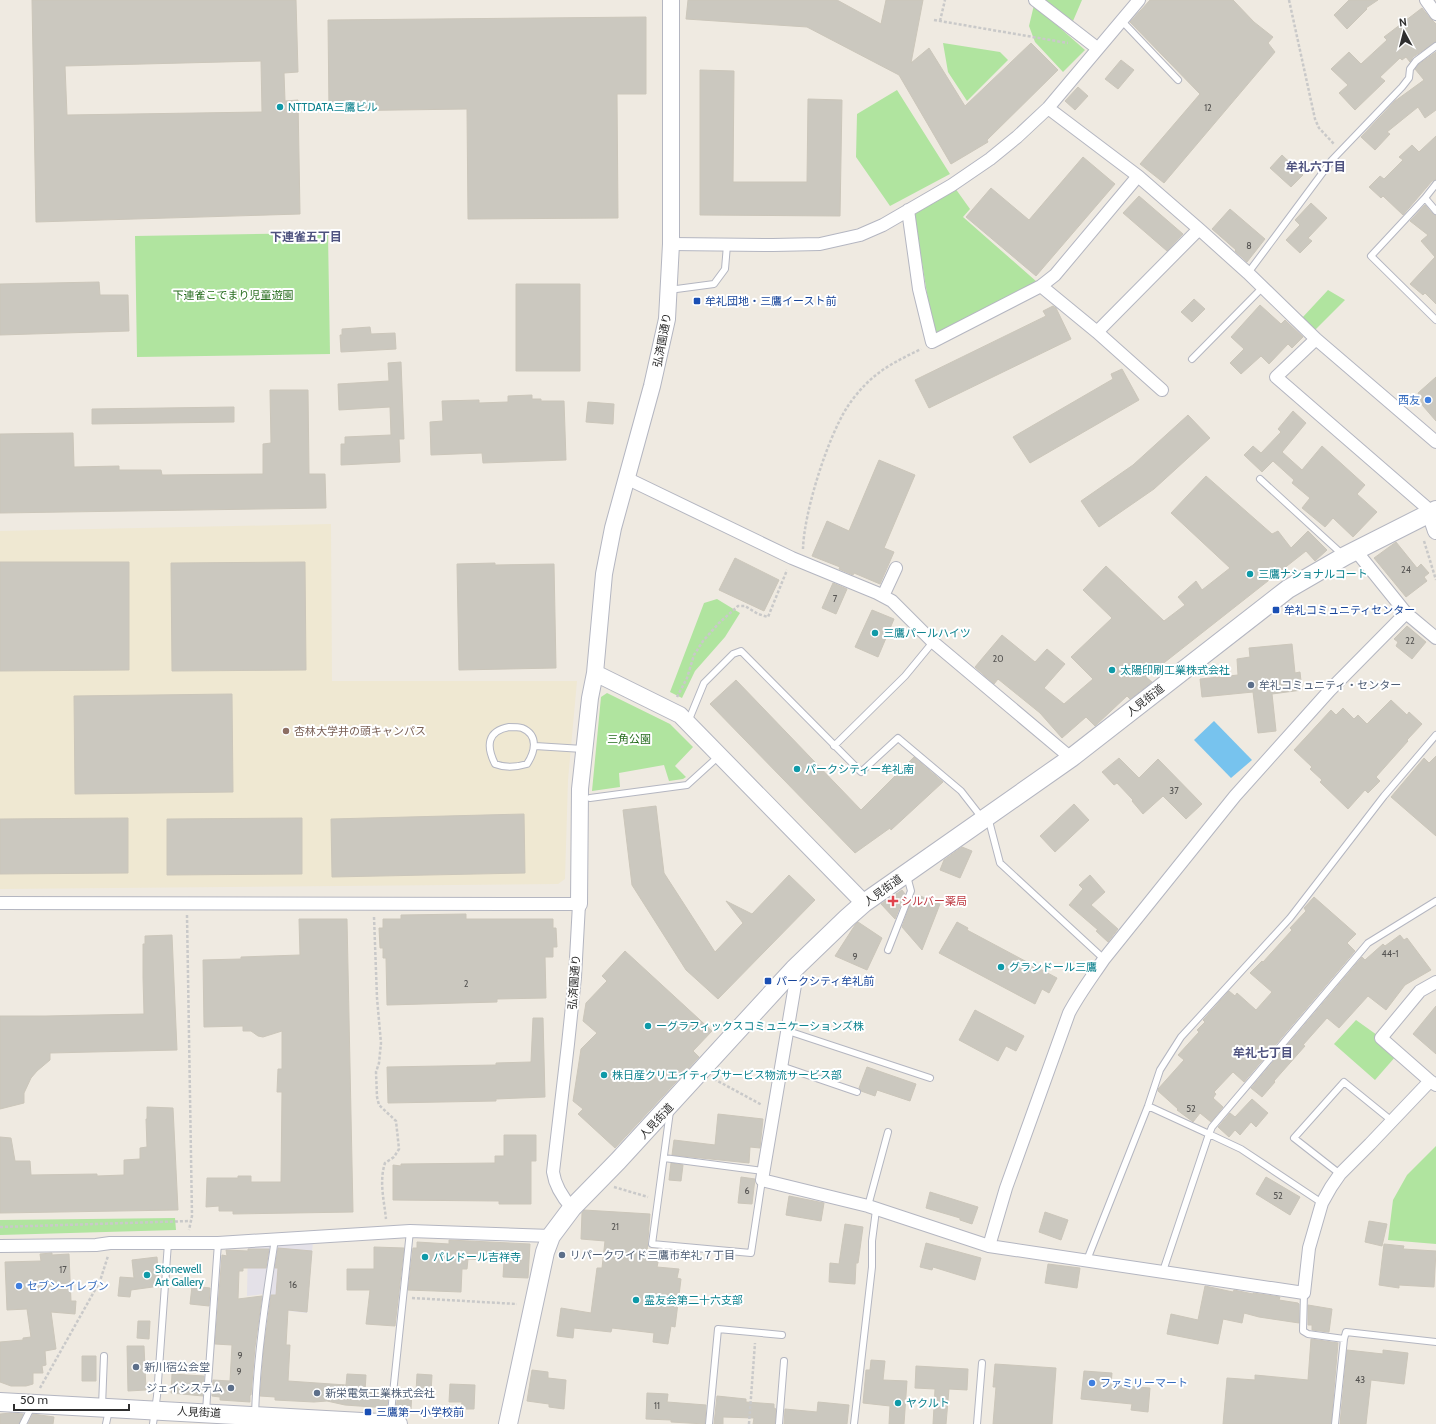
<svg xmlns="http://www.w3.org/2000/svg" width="1436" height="1424" viewBox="0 0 1436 1424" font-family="Cabin,'Noto Sans JP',sans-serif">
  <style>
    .industrial { fill: #e4e1e8 }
    .education { fill: #efe8d2 }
    .green { fill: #b0e49f }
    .water { fill: #77c3ee }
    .building { fill: #cbc8bf; stroke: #cbc6ba; fill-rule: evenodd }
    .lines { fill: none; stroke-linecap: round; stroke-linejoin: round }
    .service-casing { stroke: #b4b6c1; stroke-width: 8 }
    .minor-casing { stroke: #b4b6c1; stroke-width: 14 }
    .tertiary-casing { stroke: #b4b6c1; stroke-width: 18 }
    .secondary-casing { stroke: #b4b6c1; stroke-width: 20 }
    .path { stroke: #c9c9c9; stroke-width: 2.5; stroke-dasharray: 3 2; stroke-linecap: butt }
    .service { stroke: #fff; stroke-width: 6 }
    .minor { stroke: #fff; stroke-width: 12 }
    .tertiary { stroke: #fff; stroke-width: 16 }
    .secondary { stroke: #fff; stroke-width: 18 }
    .culture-dot { fill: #0f9aa8; stroke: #fff; stroke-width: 1.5 }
    .transit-dot { fill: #1a4fb4; stroke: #fff; stroke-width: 1.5 }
    .shop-dot { fill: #3f7fe0; stroke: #fff; stroke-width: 1.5 }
    .service-dot { fill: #5c6f8a; stroke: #fff; stroke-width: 1.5 }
    .education-dot { fill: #8d6e63; stroke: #fff; stroke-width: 1.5 }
    .health-dot { fill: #e0444e; stroke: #fff; stroke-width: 1.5 }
    .labels { text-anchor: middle; stroke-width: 4; stroke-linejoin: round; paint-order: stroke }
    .number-label { font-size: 9px; fill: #555452 }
    .culture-label { font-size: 11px; fill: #0d838f; stroke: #fff; text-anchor: start }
    .park-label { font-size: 11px; fill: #266c1d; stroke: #fff }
    .transit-label { font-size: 11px; fill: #164399; stroke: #fff; text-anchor: start }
    .street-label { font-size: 11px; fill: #2e2e2e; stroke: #fff }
    .shop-label { font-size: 11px; fill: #366cbe; stroke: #fff; text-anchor: start }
    .service-label { font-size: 11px; fill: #4e5e75; stroke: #fff; text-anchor: start }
    .education-label { font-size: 11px; fill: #785e54; stroke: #fff; text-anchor: start }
    .health-label { font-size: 11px; fill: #be3a42; stroke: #fff; text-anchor: start }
    .neighbourhood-label { font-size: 12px; font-weight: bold; fill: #4e527f; stroke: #fff }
  </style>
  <rect width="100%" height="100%" fill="#efeae1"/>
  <path class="industrial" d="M313 1241 307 1313 262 1308 263 1294 247 1296 248 1245Z"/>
  <path class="education" d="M331 524 332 681H577L568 780 565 879 558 884 0 889V531Z"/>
  <path class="green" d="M1045 0H1082L1073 21 1045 2Z
    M1034 5 1085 50 1063 72 1035 42 1029 26Z
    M943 43 1000 52 1008 60 967 101 948 72Z
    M897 90 950 174 890 206 856 157 857 114Z
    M955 188 970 209 963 217 1037 282 934 336 914 214Z
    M324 233 328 234 330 354 137 357 135 236Z
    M1328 290 1345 300 1315 330 1302 318Z
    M717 599 740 613 725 637 695 671 682 698 670 692 704 603Z
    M607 693 670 724 693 747 675 766 686 777 683 779 669 781 664 765 619 773 620 787 592 791 601 697Z
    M1356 1020 1377 1035 1374 1039 1396 1056 1375 1080 1334 1044Z
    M1436 1146V1244L1388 1240 1393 1200 1407 1175Z
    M175 1218 176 1230 0 1235V1220Z"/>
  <path class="water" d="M1214 721 1252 760 1231 778 1194 740Z"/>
  <path class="building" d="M32 0H296L298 72 284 73 285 101 298 100 300 214 36 222ZM261 61 262 112 67 115 65 66Z
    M688 0H837L881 24 886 0H923L911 63 929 48 965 106 1031 43 1058 70 987 140 988 142 951 164 899 75 807 27 686 19Z
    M1150 0H1233L1254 22 1273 37 1268 43 1275 52 1164 183 1140 164 1200 94 1130 22Z
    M1349 0H1378L1366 8 1367 9 1347 29 1334 15Z
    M1422 8 1430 18 1436 24V42L1413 57 1410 62 1406 57 1402 60 1400 58 1380 77 1385 81 1355 110 1339 93 1348 85 1331 69 1349 52 1361 64 1387 40 1384 37Z
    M646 17V94H617L618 218 468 219 467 109 329 111 328 20Z
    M1436 52V110L1425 118 1418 107 1387 132 1390 134 1375 150 1361 137 1395 101 1424 80 1415 69 1419 64Z
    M1121 60 1134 70 1118 89 1105 79Z
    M700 70 734 71 733 182H807L808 99 842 100 840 216 700 215Z
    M1078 87 1088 96 1075 110 1065 101Z
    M1436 136V180L1432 181 1403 215 1383 196 1381 198 1369 187 1380 176 1384 179 1403 160 1399 157 1412 145 1419 152Z
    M1282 155 1303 175 1291 187 1270 168Z
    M1083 157 1115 184 1036 276 966 217 991 188 1029 220Z
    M1139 196 1183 234 1167 251 1123 213Z
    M1311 203 1327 218 1308 238 1312 241 1300 253 1286 240 1300 225 1295 220Z
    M1425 205 1433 214 1436 215V304L1425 293 1423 295 1410 284 1435 257 1421 241 1428 235 1410 221Z
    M1230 209 1265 239 1247 262 1235 251 1236 250 1212 229Z
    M99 282 100 295H128L129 331 0 335V284Z
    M516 284H580V371H516Z
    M1194 299 1205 309 1192 322 1181 312Z
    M1260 305 1281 324 1285 320 1303 337 1292 348 1288 344 1269 364 1261 356 1241 374 1230 363 1244 349 1231 337Z
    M1053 306 1056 308 1071 339 929 408 915 380 1046 316 1043 311Z
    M370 327 371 334 395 333 396 349 341 352 340 335H342V329Z
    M401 362 404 439H399L400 462 341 465V444H345V437L391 435 390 407 339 410 338 384 389 381 388 363Z
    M1122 369 1139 400 1030 463 1013 437 1113 379 1111 374Z
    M1436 377V421L1423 406 1418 393Z
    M270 390H308L309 474H325L326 508 0 513V434L73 433 74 467 119 466V470H161L162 475 263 474V444L271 443Z
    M532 395V399H541V401H564L566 460 483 463 482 453 431 455 430 422 443 421 442 401 479 400V403L508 402V396Z
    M588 402 614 404 613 424 586 422Z
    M234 407V422L92 424V409Z
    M1293 411 1306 423 1282 452 1302 470 1322 446 1365 485 1357 494 1377 512 1353 537 1333 518 1325 527 1302 508 1310 498 1292 483 1294 480 1273 461 1262 472 1244 455 1253 446 1261 453 1281 432 1278 429Z
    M1188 415 1210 438 1154 489 1099 527 1081 501 1133 465Z
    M879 460 915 475 884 548 894 552 880 584 854 573 853 575 839 569 840 567 812 556 827 521 849 531Z
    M1206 476 1272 534 1278 531 1291 548 1308 531 1327 550 1315 561 1306 551 1146 677 1152 682 1130 699 1127 696 1095 726 1086 717 1062 738 1040 713 998 679 994 684 975 667 1002 635 1035 662 1047 649 1065 664 1044 688 1064 704 1093 679 1071 657 1112 618 1083 590 1106 566 1164 621 1185 605 1178 597 1196 581 1202 590 1230 568 1171 513Z
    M1396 542 1417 568 1421 564 1429 573 1424 577 1427 581 1406 597 1374 558Z
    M735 558 779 580 764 611 719 590Z
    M0 562H129V670L0 671Z
    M305 562 306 670 172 671 171 563Z
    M495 563V565L554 564 556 668 459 670 457 564Z
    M833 583 847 589 836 614 822 608Z
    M872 610 894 619 878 657 855 647Z
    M1407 626 1426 642 1412 659 1396 646 1398 642 1394 639Z
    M1292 644 1295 673 1300 672 1302 690 1272 694 1276 731 1258 733 1253 692 1202 697 1200 679 1238 675 1237 659 1250 657 1249 648Z
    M736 680 861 810 914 757 943 782 891 830 890 828 855 853 710 704Z
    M232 694 233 792 75 794 74 696Z
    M1391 700 1407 715 1409 712 1422 724 1407 740 1408 741 1376 777 1380 781 1368 793 1365 790 1348 809 1320 782 1322 780 1310 769 1312 767 1294 750 1331 710 1336 715 1343 708 1354 719 1358 715 1367 724Z
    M1436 756V836L1391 797 1424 758 1429 763Z
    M1119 758 1139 778 1158 759 1202 804 1186 819 1163 796 1143 814 1132 801 1133 800 1117 783 1114 785 1102 772Z
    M1074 804 1089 820 1055 852 1040 836Z
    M656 806 664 873 715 952 743 923 726 901 752 914 789 875 815 900 718 999 686 970 632 885 623 810Z
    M524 814 525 873 332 877 331 819Z
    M128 818V873L0 874V819Z
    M302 818V874L167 875V819Z
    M962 847 972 851 960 878 940 870 944 860Z
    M1090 875 1105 892 1091 905 1118 929 1108 942 1096 931 1098 930 1069 905 1083 889 1079 885Z
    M902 890 905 894 895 919 881 904Z
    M918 895 940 904 922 950 902 927 911 902 914 905Z
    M1314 897 1356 934 1347 943 1355 951 1244 1082 1233 1072 1214 1092 1216 1094 1213 1098 1223 1107 1211 1122 1200 1113 1193 1122 1192 1121 1177 1110 1178 1109 1158 1091V1089L1184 1060 1178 1055 1199 1032 1197 1030 1205 1022 1203 1020 1229 991 1235 996 1237 993 1256 1010 1272 992 1250 973 1262 961 1263 962 1292 930 1290 928 1306 911 1304 908Z
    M466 914V919H553V928H556L557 947H553V957H545L546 998 497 999V1002L387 1005 386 958H383V948H380L379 928H383V919H401V915Z
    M299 919H347L353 1212 233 1214V1211H219V1206L206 1207 207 1178H238V1176H251V1182H281L282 1092H277L278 1069H282V1031L263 1037 258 1036 251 1031H243V1026L204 1027 203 960 241 959V957L300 955Z
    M858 922 882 938 867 970 835 956 855 925Z
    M957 922 968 928 967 930 1057 978 1049 993 1042 989 1035 1004 939 953Z
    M172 935 177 1050 50 1053V1060L37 1071 31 1078 24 1093V1103L0 1109V1016H46L144 1014 143 977V944H145V936Z
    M1400 935 1404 940 1407 938 1431 970 1405 985 1386 1010 1368 996 1339 1028 1327 1018 1303 1045 1305 1046 1274 1081 1275 1082 1262 1097 1251 1088 1362 957 1365 960 1383 944 1385 946Z
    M625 951 712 1031 693 1051 699 1057 615 1148 578 1114 583 1109 573 1101 581 1049 597 1033 583 1021 586 1003 607 981 602 976Z
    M1436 1006V1054L1413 1034Z
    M975 1010 1024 1036 1016 1051 1006 1046 998 1061 959 1040Z
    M533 1018H543L545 1097 496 1099V1101L388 1103 387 1067 496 1065V1063L531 1062Z
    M867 1067 916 1084 910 1101 877 1090 875 1096 861 1091 859 1088Z
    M1252 1099 1268 1113 1256 1127 1251 1122 1240 1135 1235 1130 1229 1137 1218 1127 1230 1113 1235 1117Z
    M147 1107 173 1108 178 1210 0 1213V1137L11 1138 15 1161H30L31 1175 97 1174V1176L124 1175V1160L140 1159V1148L147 1147 146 1119H147Z
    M718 1114 763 1119 760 1148 750 1147 749 1163 672 1155 674 1140 715 1145Z
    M504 1135H536V1161H531V1204H499V1201L393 1200V1165L401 1166V1164L495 1163V1156H504Z
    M671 1163 683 1165 681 1181 669 1180Z
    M741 1177 755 1179 752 1204 738 1203Z
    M1266 1177 1300 1197 1290 1215 1256 1194Z
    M930 1192 978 1207 972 1224 960 1220V1218L926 1208Z
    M789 1196 824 1203 821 1221 786 1215Z
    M584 1210 650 1214 647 1252 660 1253 657 1267 679 1269 677 1278 681 1279 675 1327 671 1326 668 1344 653 1342 654 1333 612 1328 611 1332 574 1328 573 1338 557 1336 561 1308 591 1313 597 1268H602L605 1241 581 1239 582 1213Z
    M1045 1212 1068 1220 1061 1240 1039 1232Z
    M1369 1221 1387 1224 1382 1246 1365 1242Z
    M845 1224 863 1227 858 1263H856L855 1284 829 1282 830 1263 839 1264Z
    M449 1240 530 1244 528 1278 503 1277 504 1261 468 1259 467 1269H462L461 1292 408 1290 413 1248H417V1242L449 1244Z
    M926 1243 981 1258 975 1280 933 1267 932 1270 920 1267Z
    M1384 1244 1404 1246 1403 1249 1436 1251 1434 1287 1399 1285V1288L1379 1285Z
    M374 1247 404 1248 395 1326 366 1324 370 1290H347V1269H374Z
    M278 1248 312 1251 307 1312 288 1310 286 1345H290L288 1381 346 1385 347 1374 366 1375 365 1392 388 1394 387 1408 345 1405 327 1401 314 1402 275 1400V1397L260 1396 264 1348 271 1295H276L278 1268H275Z
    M248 1249H269L266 1268H243V1271H239L238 1299 262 1296 255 1347 251 1395H250V1402L220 1400V1397L212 1396 213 1380 230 1381 232 1345 215 1344 222 1255 227 1256 226 1250 248 1251Z
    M52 1253V1255L69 1254 71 1301H76L75 1314 51 1312 56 1349 45 1351 46 1365 42 1366 43 1373H33V1384L26 1386H11L0 1382V1342L23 1340V1338L31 1337 27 1309 7 1310 5 1262 41 1261 40 1254Z
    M157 1257 159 1280H161L160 1286 131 1290 130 1297 118 1296 120 1277 134 1278 132 1260Z
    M1048 1264 1080 1268 1077 1288 1045 1283Z
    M192 1286 210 1288 209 1306 190 1304Z
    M1205 1286 1233 1292 1234 1290 1253 1294V1293L1280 1297 1279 1300 1298 1303 1299 1304V1323L1259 1317 1244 1313 1242 1323 1223 1319 1218 1344 1167 1334 1171 1314 1198 1320Z
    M1308 1305 1332 1309 1329 1332 1312 1330V1325H1308Z
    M138 1321H150L149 1339 137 1338Z
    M1311 1339 1338 1343 1331 1424H1223L1227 1378 1255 1380V1375L1308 1380Z
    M127 1346H144L146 1390 128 1391Z
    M1347 1350 1383 1354V1350L1408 1353 1404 1384 1371 1380 1366 1424H1340Z
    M82 1356H96V1381H82Z
    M871 1360 885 1361 883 1380 907 1381 904 1424H889L890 1406 863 1403 866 1370H870Z
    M995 1364 1056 1368 1052 1424H993L996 1387H993Z
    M916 1366 968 1369 967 1390 949 1389 946 1424H933L935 1389 915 1388Z
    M532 1370 548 1372V1378L566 1380 564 1409 549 1407V1404L527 1401Z
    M1084 1371 1112 1373 1111 1385 1150 1388 1148 1412 1131 1410 1132 1404 1081 1399Z
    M172 1374 204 1376 203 1396 171 1393Z
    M417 1374 432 1375 431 1393 416 1392Z
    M450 1384 475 1385 474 1409H461L462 1402H449Z
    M399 1388 412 1390 411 1409 396 1408Z
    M647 1393 668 1394 667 1402 706 1405 705 1424 671 1422V1420L646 1419Z
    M717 1396 746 1399V1402L774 1404V1408L776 1409 775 1424H753L754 1418 723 1417V1424H714Z
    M818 1402 849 1405 847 1424H784L785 1409 817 1412Z
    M11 1413 23 1414 19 1424H0V1414Z
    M33 1414 54 1417 53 1424H28Z"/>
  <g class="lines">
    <defs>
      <path id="service" d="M1121 20 1178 80
        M1425 198 1436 184
        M1436 211 1425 198 1371 256 1436 320
        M1248 273 1332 160 1402 87 1409 78 1410 69 1416 61 1436 46
        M669 290 714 284 725 269 727 245
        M1192 359 1263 287
        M1260 479 1343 555
        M688 722 704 683 733 654 741 651 861 772 898 738 961 791 982 818
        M509 727C513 727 519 727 522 728 539 735 535 752 527 764 517 767 505 768 495 764 486 746 487 731 509 727Z
        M535 746 583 749
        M834 746 905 676 933 642
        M590 798 687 785 720 755
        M988 817 1000 863 1104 959
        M888 950 911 891 907 876
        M788 1031 930 1078
        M781 1066 857 1092
        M1148 1106 1209 1134 1163 1271
        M670 1111 652 1244 751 1253 762 1180
        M664 1158 763 1171
        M1340 1174 1294 1138 1344 1082 1392 1121
        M1322 1203 1241 1149 1209 1134 1212 1127 1368 943 1436 901
        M868 1206 888 1132
        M1087 1260 1148 1106 1160 1070 1181 1037 1290 918 1384 796 1436 735
        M1304 1293 1303 1331 1308 1334 1344 1339 1335 1424
        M1344 1339 1346 1332 1436 1342
        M102 1406 104 1356
        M206 1411 218 1243
        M255 1414C257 1355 266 1297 275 1239
        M390 1422 410 1231
        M23 1424 32 1406
        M106 1424 109 1410
        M153 1424 157 1396 168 1243
        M709 1424 718 1329 782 1335
        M779 1424 784 1361
        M854 1424 872 1267V1241L876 1210
        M977 1424 982 1363"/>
      <path id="minor" d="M1035 0 1097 48
        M1426 0 1436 14
        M1048 108 1138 176 1199 229 1248 273 1316 339 1436 442
        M908 210 919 289 932 342 1041 286 1055 275 1138 176
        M671 244 773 245 820 244 860 235 883 225 952 185 990 159 1017 137 1048 108 1139 0
        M1041 286 1097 332 1162 390
        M1097 332 1199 229
        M1316 339 1276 377 1426 507 1430 513
        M626 478 792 558 877 593 892 601 933 642 1071 758
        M1356 551 1406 613 1436 638
        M883 596 896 568
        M0 903 579 904 575 977 568 1044 553 1172C555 1186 563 1198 572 1208
        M794 969 795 985 762 1180 868 1206 989 1246 1304 1293 1309 1248 1322 1203 1331 1187 1340 1174 1370 1144 1430 1081 1436 1085
        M1430 1081 1381 1038 1420 991 1436 982
        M0 1246 96 1245 110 1243H218L410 1231 551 1236
        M989 1246 1006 1188 1069 1013C1079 994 1092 977 1104 959L1235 796 1330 690 1406 613"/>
      <path id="tertiary" d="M1430 513 1436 531
        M595 673 680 715 864 903
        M579 904 580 789 590 698 595 673 604 574 613 528 652 386 667 319 671 244V0"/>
      <path id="secondary" d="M0 1402 398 1424
        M508 1424 545 1252 551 1236 572 1208 618 1161 794 969 847 918 864 903 1071 758 1288 589 1345 556 1436 510"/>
    </defs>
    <use href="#service" class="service-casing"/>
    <use href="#minor" class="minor-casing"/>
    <use href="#tertiary" class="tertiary-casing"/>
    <use href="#secondary" class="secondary-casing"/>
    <path class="path" d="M1289 0 1315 119 1319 128 1334 144
      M934 20 1068 43
      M940 21 945 0
      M1424 541 1436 580
      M803 549C804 512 827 440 846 409 851 401 858 392 865 385 881 368 901 359 921 349
      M677 697 687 678 694 655 703 641 719 623 738 606H745L758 614 768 617 787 570
      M187 915 192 1216 189 1230
      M374 917 377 998 381 1043 379 1063 376 1072 377 1097 379 1105 396 1121 399 1149 394 1157 385 1163C379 1181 384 1200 386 1219
      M714 1079 762 1105
      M614 1187 648 1197
      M0 1227 190 1221
      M412 1298 517 1304
      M40 1388 100 1281 108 1256
      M749 1424 755 1343"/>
    <use href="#service" class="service"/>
    <use href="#minor" class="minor"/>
    <use href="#tertiary" class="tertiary"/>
    <use href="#secondary" class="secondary"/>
  </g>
  <g class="culture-dot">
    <circle cx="280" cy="107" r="4"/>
    <circle cx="1250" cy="574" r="4"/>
    <circle cx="875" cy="633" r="4"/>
    <circle cx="1112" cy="670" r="4"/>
    <circle cx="797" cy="769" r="4"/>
    <circle cx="1001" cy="967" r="4"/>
    <circle cx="648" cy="1026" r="4"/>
    <circle cx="604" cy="1075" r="4"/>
    <circle cx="425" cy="1257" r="4"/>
    <circle cx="147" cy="1275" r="4"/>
    <circle cx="636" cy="1300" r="4"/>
    <circle cx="898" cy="1403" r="4"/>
  </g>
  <g class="transit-dot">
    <rect x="693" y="297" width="8" height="8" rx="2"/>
    <rect x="1272" y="606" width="8" height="8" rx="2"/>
    <rect x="764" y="977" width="8" height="8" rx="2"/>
    <rect x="364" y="1408" width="8" height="8" rx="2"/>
  </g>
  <g class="shop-dot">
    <circle cx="1428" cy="400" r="4"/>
    <circle cx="19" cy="1286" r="4"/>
    <circle cx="1092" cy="1383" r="4"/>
  </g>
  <g class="service-dot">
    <circle cx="1251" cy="685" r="4"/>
    <circle cx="562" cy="1255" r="4"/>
    <circle cx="136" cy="1367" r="4"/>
    <circle cx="231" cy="1388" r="4"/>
    <circle cx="317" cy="1393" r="4"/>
  </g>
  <circle class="education-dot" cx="286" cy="731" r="4"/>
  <path class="health-dot" d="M891 895h4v4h4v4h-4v4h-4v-4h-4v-4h4z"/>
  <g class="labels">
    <g class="number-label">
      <text x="1208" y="111">12</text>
      <text x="1249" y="249">8</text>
      <text x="1406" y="573">24</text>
      <text x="835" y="602">7</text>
      <text x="1410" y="644">22</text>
      <text x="998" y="662">20</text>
      <text x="1174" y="794">37</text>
      <text x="1390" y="957">44-1</text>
      <text x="855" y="960">9</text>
      <text x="466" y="987">2</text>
      <text x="1191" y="1112">52</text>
      <text x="747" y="1194">6</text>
      <text x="1278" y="1199">52</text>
      <text x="615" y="1230">21</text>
      <text x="63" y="1273">17</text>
      <text x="293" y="1288">16</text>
      <text x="240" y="1359">9</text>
      <text x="239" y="1375">9</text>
      <text x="1360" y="1383">43</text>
      <text x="657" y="1409">11</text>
    </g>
    <g class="culture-label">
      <text x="288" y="111">NTTDATA三鷹ビル</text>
      <text x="1258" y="578">三鷹ナショナルコート</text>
      <text x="883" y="637">三鷹パールハイツ</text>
      <text x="1120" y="674">太陽印刷工業株式会社</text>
      <text x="805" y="773">パークシティー牟礼南</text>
      <text x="1009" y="971">グランドール三鷹</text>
      <text x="656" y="1030">ーグラフィックスコミュニケーションズ株</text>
      <text x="612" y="1079">株日産クリエイティブサービス物流サービス部</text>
      <text x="433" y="1261">パレドール吉祥寺</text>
      <text x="155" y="1273">Stonewell<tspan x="155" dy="13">Art Gallery</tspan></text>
      <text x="644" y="1304">霊友会第二十六支部</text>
      <text x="906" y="1407">ヤクルト</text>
    </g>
    <g class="park-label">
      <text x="233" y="299">下連雀こでまり児童遊園</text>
      <text x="629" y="743">三角公園</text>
    </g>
    <g class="transit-label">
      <text x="705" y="305">牟礼団地・三鷹イースト前</text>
      <text x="1284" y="614">牟礼コミュニティセンター</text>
      <text x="776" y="985">パークシティ牟礼前</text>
      <text x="376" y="1416">三鷹第一小学校前</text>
    </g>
    <g class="street-label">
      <text transform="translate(662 340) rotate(-79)" y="4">弘済園通り</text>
      <text transform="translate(1145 700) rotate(-38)" y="4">人見街道</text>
      <text transform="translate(883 890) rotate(-36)" y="4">人見街道</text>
      <text transform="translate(574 982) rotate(-86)" y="4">弘済園通り</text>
      <text transform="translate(656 1121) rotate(-47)" y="4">人見街道</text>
      <text transform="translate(199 1412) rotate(3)" y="4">人見街道</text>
    </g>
    <g class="shop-label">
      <text x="1420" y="404" text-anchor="end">西友</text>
      <text x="27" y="1290">セブン-イレブン</text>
      <text x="1100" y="1387">ファミリーマート</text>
    </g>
    <g class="service-label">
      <text x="1259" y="689">牟礼コミュニティ・センター</text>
      <text x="570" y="1259">リパークワイド三鷹市牟礼７丁目</text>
      <text x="144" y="1371">新川宿公会堂</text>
      <text x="223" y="1392" text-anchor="end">ジェイシステム</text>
      <text x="325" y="1397">新栄電気工業株式会社</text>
    </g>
    <g class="education-label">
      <text x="294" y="735">杏林大学井の頭キャンパス</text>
    </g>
    <g class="health-label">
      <text x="901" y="905">シルバー薬局</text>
    </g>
    <g class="neighbourhood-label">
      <text x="1316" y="171">牟礼六丁目</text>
      <text x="306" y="241">下連雀五丁目</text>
      <text x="1263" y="1057">牟礼七丁目</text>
    </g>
  </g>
  <g transform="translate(1404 32) rotate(353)" stroke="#ffffff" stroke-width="3" paint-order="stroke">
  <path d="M0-3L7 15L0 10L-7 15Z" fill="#2e2e2e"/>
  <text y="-6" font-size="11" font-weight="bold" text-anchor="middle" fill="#2e2e2e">N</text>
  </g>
  <path d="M14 1404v6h115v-6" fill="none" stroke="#2e2e2e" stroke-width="2"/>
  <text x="20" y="1404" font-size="12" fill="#2e2e2e" stroke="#ffffff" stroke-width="3" paint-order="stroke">50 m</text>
</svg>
